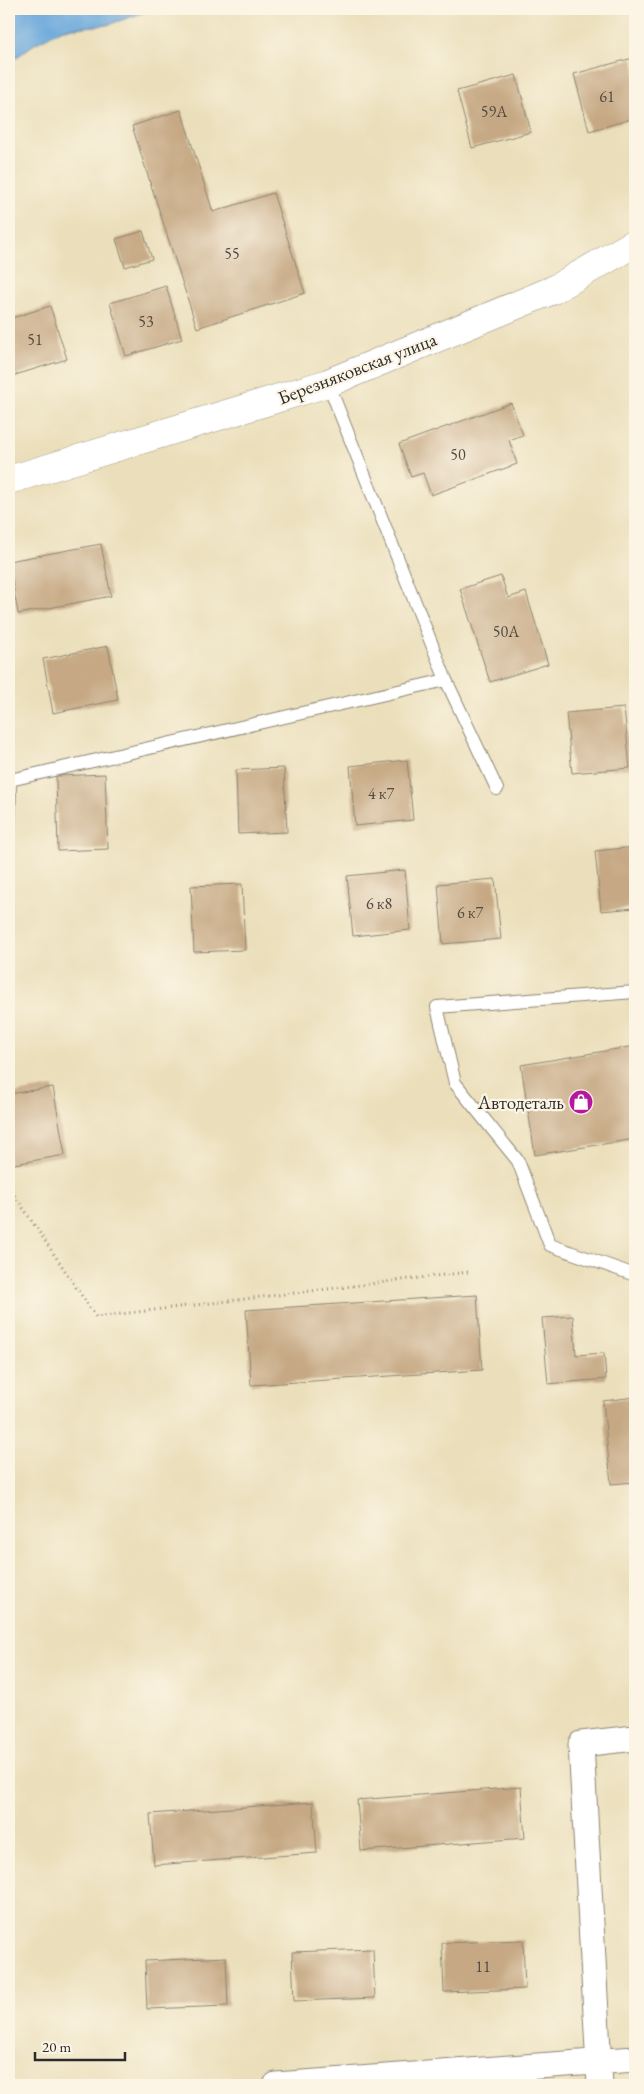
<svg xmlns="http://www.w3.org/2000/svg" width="644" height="2094" viewBox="0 0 644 2094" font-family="'EB Garamond',serif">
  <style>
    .water { fill: #69a7db; stroke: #4a6983 }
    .building { fill: #c6a984 }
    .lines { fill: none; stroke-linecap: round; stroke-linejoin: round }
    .lane-casing { stroke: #8b8573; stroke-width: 14 }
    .street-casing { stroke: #8b8573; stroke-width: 27 }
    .secondary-casing { stroke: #8b8573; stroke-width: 29 }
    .path { stroke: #8b8573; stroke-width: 3; stroke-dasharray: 1 4; stroke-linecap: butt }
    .lane { stroke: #fff; stroke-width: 12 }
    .street { stroke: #fff; stroke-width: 25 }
    .secondary { stroke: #fff; stroke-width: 28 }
    .labels { text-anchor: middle; stroke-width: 4.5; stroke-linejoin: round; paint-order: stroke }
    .number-label { font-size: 16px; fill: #524a41 }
    .street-label { font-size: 19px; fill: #2b2b2b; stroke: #fcf5e5 }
    .poi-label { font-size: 19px; fill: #2b2b2b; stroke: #fcf5e5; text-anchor: end }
  </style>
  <rect width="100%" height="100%" fill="#fcf5e5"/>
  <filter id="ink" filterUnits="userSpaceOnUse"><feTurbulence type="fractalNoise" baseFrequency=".02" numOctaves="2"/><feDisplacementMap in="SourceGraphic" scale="10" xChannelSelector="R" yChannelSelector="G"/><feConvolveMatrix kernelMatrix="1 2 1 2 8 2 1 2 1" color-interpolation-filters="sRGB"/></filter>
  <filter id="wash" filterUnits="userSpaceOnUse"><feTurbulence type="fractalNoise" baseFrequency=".0096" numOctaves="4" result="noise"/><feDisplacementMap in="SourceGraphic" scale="20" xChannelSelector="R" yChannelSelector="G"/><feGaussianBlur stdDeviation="1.12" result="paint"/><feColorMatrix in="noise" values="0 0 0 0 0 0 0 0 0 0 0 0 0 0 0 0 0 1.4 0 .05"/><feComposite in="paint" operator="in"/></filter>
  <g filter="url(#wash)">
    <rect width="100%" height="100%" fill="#ebdfbb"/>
    <path class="water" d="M9 9H155L107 25 63 29 33 45 9 63Z"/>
    <g id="blocks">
      <path class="building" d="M633 58 635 68V118L589 131 574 74Z
        M516 75 531 132 472 148 457 91Z
        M181 110 213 212 273 193 305 293 197 328 132 126Z
        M143 231 152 259 125 267 116 239Z
        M166 286 182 339 126 356 110 303Z
        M50 306 67 359 12 376 9 367V319Z
        M511 403 523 435 509 440 517 464 431 495 423 473 411 477 399 444Z
        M101 544 111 596 18 614 9 561Z
        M501 576 508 598 526 592 548 664 490 682 460 589Z
        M108 646 118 700 53 713 43 659Z
        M624 708 630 768 572 773 566 713Z
        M407 760 413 820 355 826 350 766Z
        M284 768 287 832 238 834 236 770Z
        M105 774 108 849 58 851 56 776Z
        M635 847V908L601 911 595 851Z
        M405 870 410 930 353 936 347 876Z
        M495 879 501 939 443 944 438 884Z
        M242 884 245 950 194 952 191 886Z
        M635 1046V1139L535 1155 521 1065Z
        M53 1087 65 1155 9 1165V1094Z
        M477 1295 482 1370 251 1385 246 1310Z
        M573 1316 576 1355 604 1353 606 1379 548 1384 542 1318Z
        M635 1397V1482L611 1484 603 1401Z
        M521 1787 525 1838 361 1851 357 1800Z
        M313 1802 317 1853 154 1865 150 1814Z
        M523 1940 525 1989 444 1992 442 1943Z
        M373 1949 375 1998 294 2001 292 1952Z
        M226 1957 228 2006 147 2009 145 1961Z"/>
    </g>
  </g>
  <g filter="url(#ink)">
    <use href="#blocks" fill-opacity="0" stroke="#8b8573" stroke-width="1"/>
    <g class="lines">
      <defs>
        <path id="lane" d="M328 383 446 680 497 789
          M9 827 10 780 446 680
          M635 992 437 1007 455 1083 518 1161 550 1245 635 1275"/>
        <path id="street" d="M276 2085 635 2059
          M600 2085 581 1744 635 1738"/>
        <path id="secondary" d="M9 480 328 383 553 290 635 243"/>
      </defs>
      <use href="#lane" class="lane-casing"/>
      <use href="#street" class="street-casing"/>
      <use href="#secondary" class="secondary-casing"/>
      <path class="path" d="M9 1187 96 1317 468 1272"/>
      <use href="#lane" class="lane"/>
      <use href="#street" class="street"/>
      <use href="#secondary" class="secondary"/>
    </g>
  </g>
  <defs>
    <symbol id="shop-disc" viewBox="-11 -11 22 22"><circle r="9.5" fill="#b5179e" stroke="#fcf5e5"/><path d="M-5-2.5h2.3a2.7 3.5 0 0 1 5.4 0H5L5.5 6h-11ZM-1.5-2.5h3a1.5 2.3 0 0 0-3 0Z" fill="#fff"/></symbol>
  </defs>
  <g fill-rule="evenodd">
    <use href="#shop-disc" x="567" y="1088" width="28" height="28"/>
  </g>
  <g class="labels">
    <g class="number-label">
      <text x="607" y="102">61</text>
      <text x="494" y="117">59А</text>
      <text x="232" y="259">55</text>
      <text x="146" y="327">53</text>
      <text x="35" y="345">51</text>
      <text x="458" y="460">50</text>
      <text x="506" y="637">50А</text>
      <text x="381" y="799">4 к7</text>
      <text x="379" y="909">6 к8</text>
      <text x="470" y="918">6 к7</text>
      <text x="483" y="1972">11</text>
    </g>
    <g class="street-label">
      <text transform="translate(357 368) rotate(-21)" y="7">Березняковская улица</text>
    </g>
    <g class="poi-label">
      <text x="564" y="1109">Автодеталь</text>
    </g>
  </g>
  <rect width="644" height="2094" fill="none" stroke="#fcf5e5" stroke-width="30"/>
  <path d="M35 2052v8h90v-8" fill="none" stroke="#2b2b2b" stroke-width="2.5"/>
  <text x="42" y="2052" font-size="15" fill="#2b2b2b" stroke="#fcf5e5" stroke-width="4" paint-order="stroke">20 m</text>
</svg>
